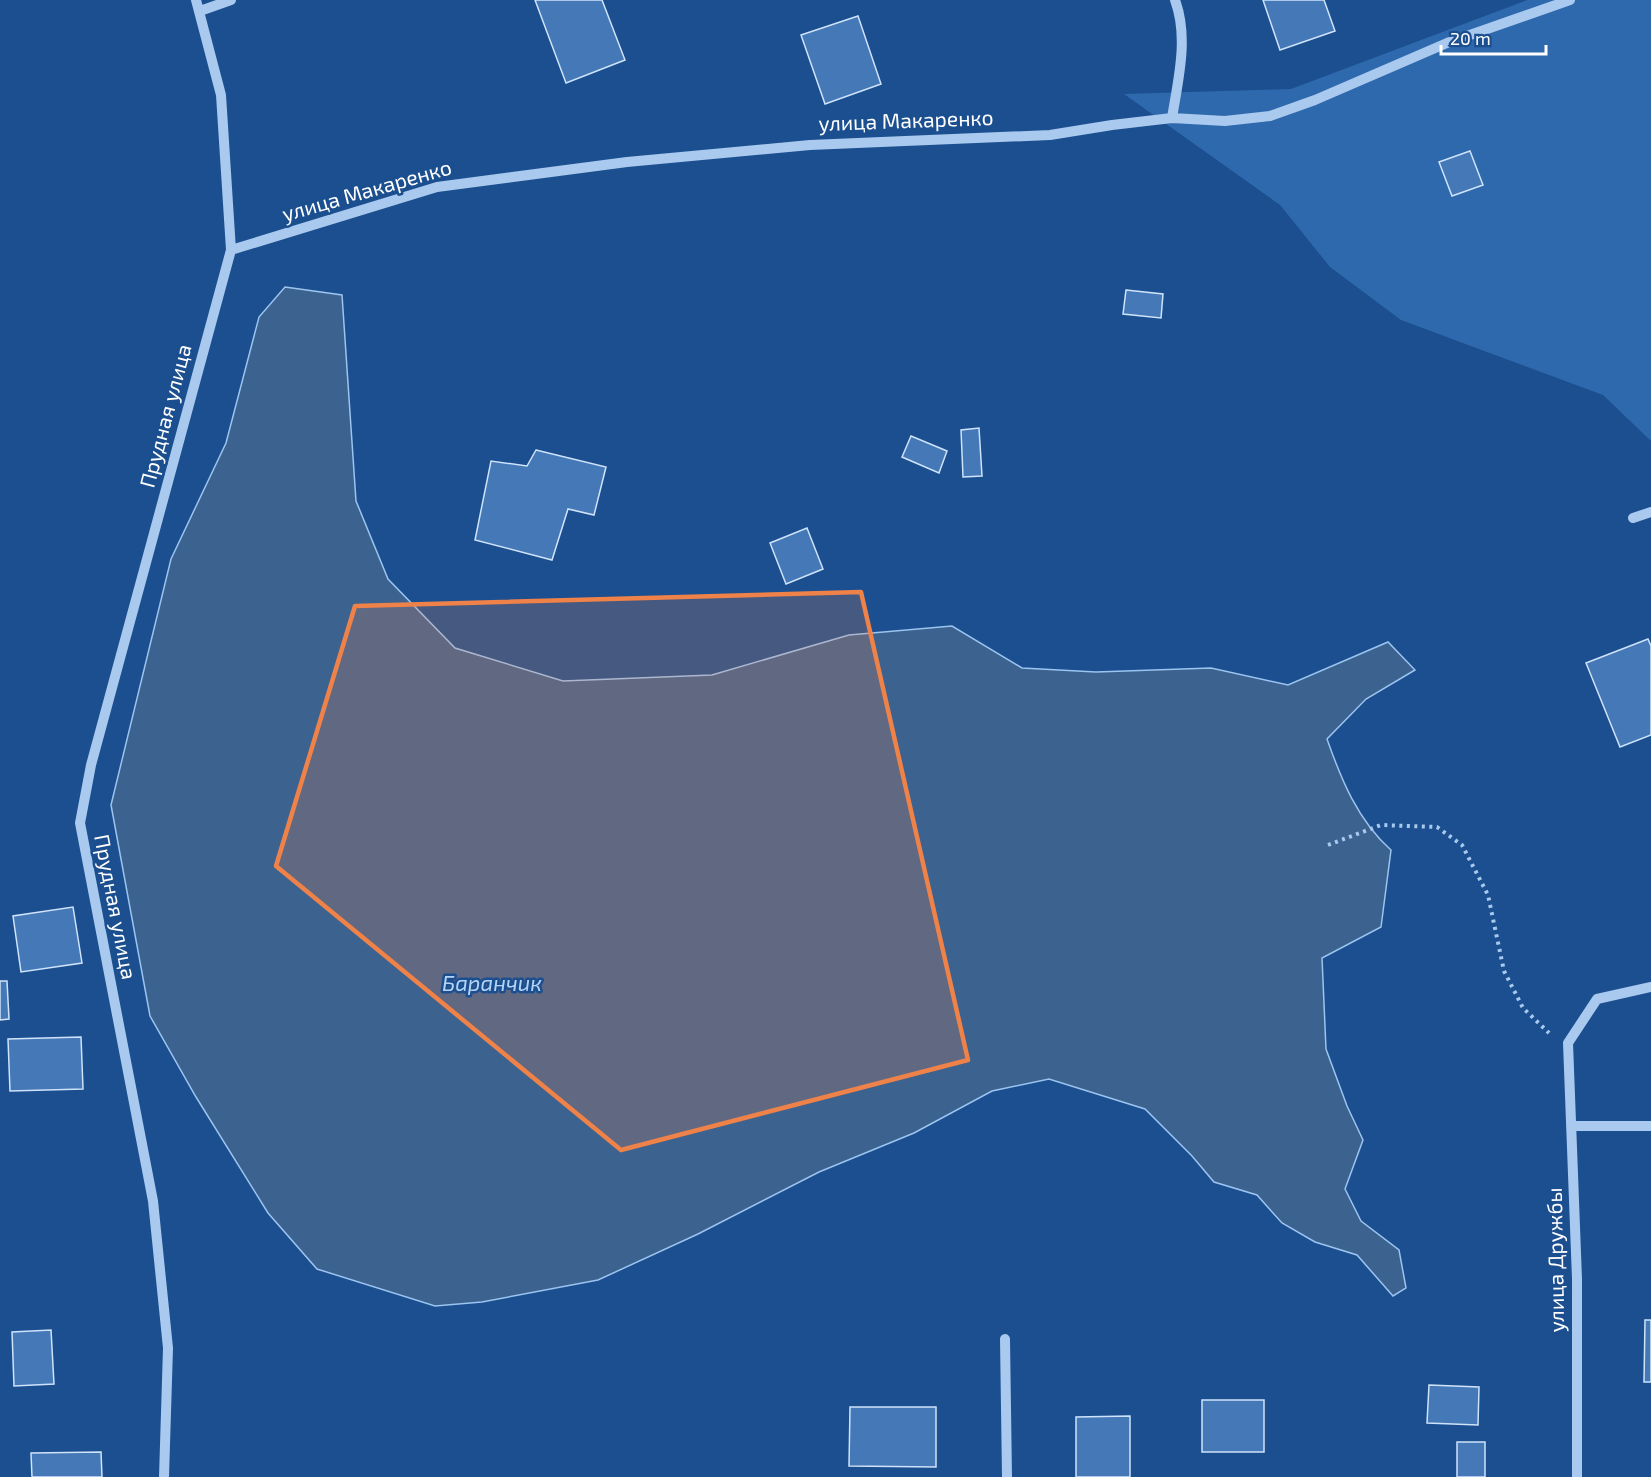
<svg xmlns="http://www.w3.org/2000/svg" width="1651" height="1477" viewBox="0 0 1651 1477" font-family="'Exo 2',sans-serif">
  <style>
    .green { fill: #2e69ad }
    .water { fill: #3c6290; stroke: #9cc4f0; stroke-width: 1.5 }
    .building { fill: #4478b7; stroke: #cfe3fa; stroke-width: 1.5 }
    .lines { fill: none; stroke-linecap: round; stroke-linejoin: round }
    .path { stroke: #a9c9ee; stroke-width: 4; stroke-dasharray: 3 4.5; stroke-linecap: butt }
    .minor { stroke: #a9c9ee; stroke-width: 10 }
    .marked { fill: #ee8249; fill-opacity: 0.2; stroke: #ee8249; stroke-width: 4.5; stroke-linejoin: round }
    .labels { text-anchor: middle; stroke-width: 5; stroke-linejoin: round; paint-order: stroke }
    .street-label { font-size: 21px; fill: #fff; stroke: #1b4f8f }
    .water-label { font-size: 22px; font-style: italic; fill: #b5d3f5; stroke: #1b4f8f }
  </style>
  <rect width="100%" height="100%" fill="#1b4f8f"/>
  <path class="green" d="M1527 0H1651V441L1603 395 1401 320 1330 267 1280 205 1124 94 1291 89Z"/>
  <path class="water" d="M285 287 342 295 356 501 388 579 455 648 563 681 712 675 849 635 952 626 1022 668 1096 672 1211 668 1288 685 1388 642 1415 670 1366 699 1327 739C1341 779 1358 821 1391 850L1381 927 1322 958 1326 1049 1347 1106 1363 1140 1345 1189 1361 1221 1399 1250 1406 1288 1393 1296 1357 1255 1315 1242 1282 1223 1257 1195 1214 1182 1192 1156 1145 1109 1049 1079 992 1091 914 1133 819 1172 698 1234 598 1280 482 1302 435 1306 317 1269 268 1213 196 1097 150 1016 111 805 171 559 226 443 259 317Z"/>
  <path class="building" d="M535 0H602L625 60 566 83Z
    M1263 0H1324L1335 31 1280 50Z
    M858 16 881 84 825 104 801 35Z
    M1470 151 1483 185 1452 196 1439 162Z
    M1126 290 1163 294 1161 318 1123 314Z
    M979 428 982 476 963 477 961 430Z
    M911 436 947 451 939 473 902 457Z
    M536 450 606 467 594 515 568 509 552 560 475 540 491 461 527 466Z
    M807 528 823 569 786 584 770 543Z
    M1648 639 1651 646V735L1620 747 1586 663Z
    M73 907 82 963 21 972 13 916Z
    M0 981H7L9 1019 0 1020Z
    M81 1037 83 1089 10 1091 8 1039Z
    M1645 1320H1651V1382H1644Z
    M51 1330 54 1384 14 1386 12 1332Z
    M1429 1385 1479 1387 1478 1425 1427 1423Z
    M1202 1400H1264V1452H1202Z
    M850 1407H936V1467L849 1466Z
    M1130 1416V1477H1076V1417Z
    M1457 1442H1485V1477H1457Z
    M101 1452 102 1477H32L31 1453Z"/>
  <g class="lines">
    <path class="path" d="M1328 845 1381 825 1437 827 1462 845 1488 895 1504 971 1523 1008 1549 1033"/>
    <path class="minor" d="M200 11 231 0
      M1172 118C1178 80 1189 38 1175 0
      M231 250 437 187 627 162 810 145 1050 135 1112 125 1172 118 1225 121 1270 116 1315 100 1447 43 1570 0
      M1633 518 1651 512
      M1571 1126H1651
      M1005 1339 1007 1477
      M164 1477 168 1348 153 1201 80 823 91 765 231 250 221 95 196 0
      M1577 1477V1279L1568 1043 1597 999 1651 987"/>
  </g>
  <path class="marked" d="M861 592 968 1060 621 1150 276 866 355 606Z"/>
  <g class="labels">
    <g class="street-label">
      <text transform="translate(906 121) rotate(-2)" y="7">улица Макаренко</text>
      <text transform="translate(367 191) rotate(-16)" y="7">улица Макаренко</text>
      <text transform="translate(166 416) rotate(-75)" y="7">Прудная улица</text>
      <text transform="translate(115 907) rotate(79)" y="7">Прудная улица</text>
      <text transform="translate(1556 1260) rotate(-91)" y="7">улица Дружбы</text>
    </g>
    <g class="water-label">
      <text x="492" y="991">Баранчик</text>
    </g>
  </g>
  <path d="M1441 45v9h105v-9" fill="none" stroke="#ffffff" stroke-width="3"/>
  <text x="1450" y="45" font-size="18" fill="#ffffff" stroke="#1b4f8f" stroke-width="4.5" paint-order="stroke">20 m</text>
</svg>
